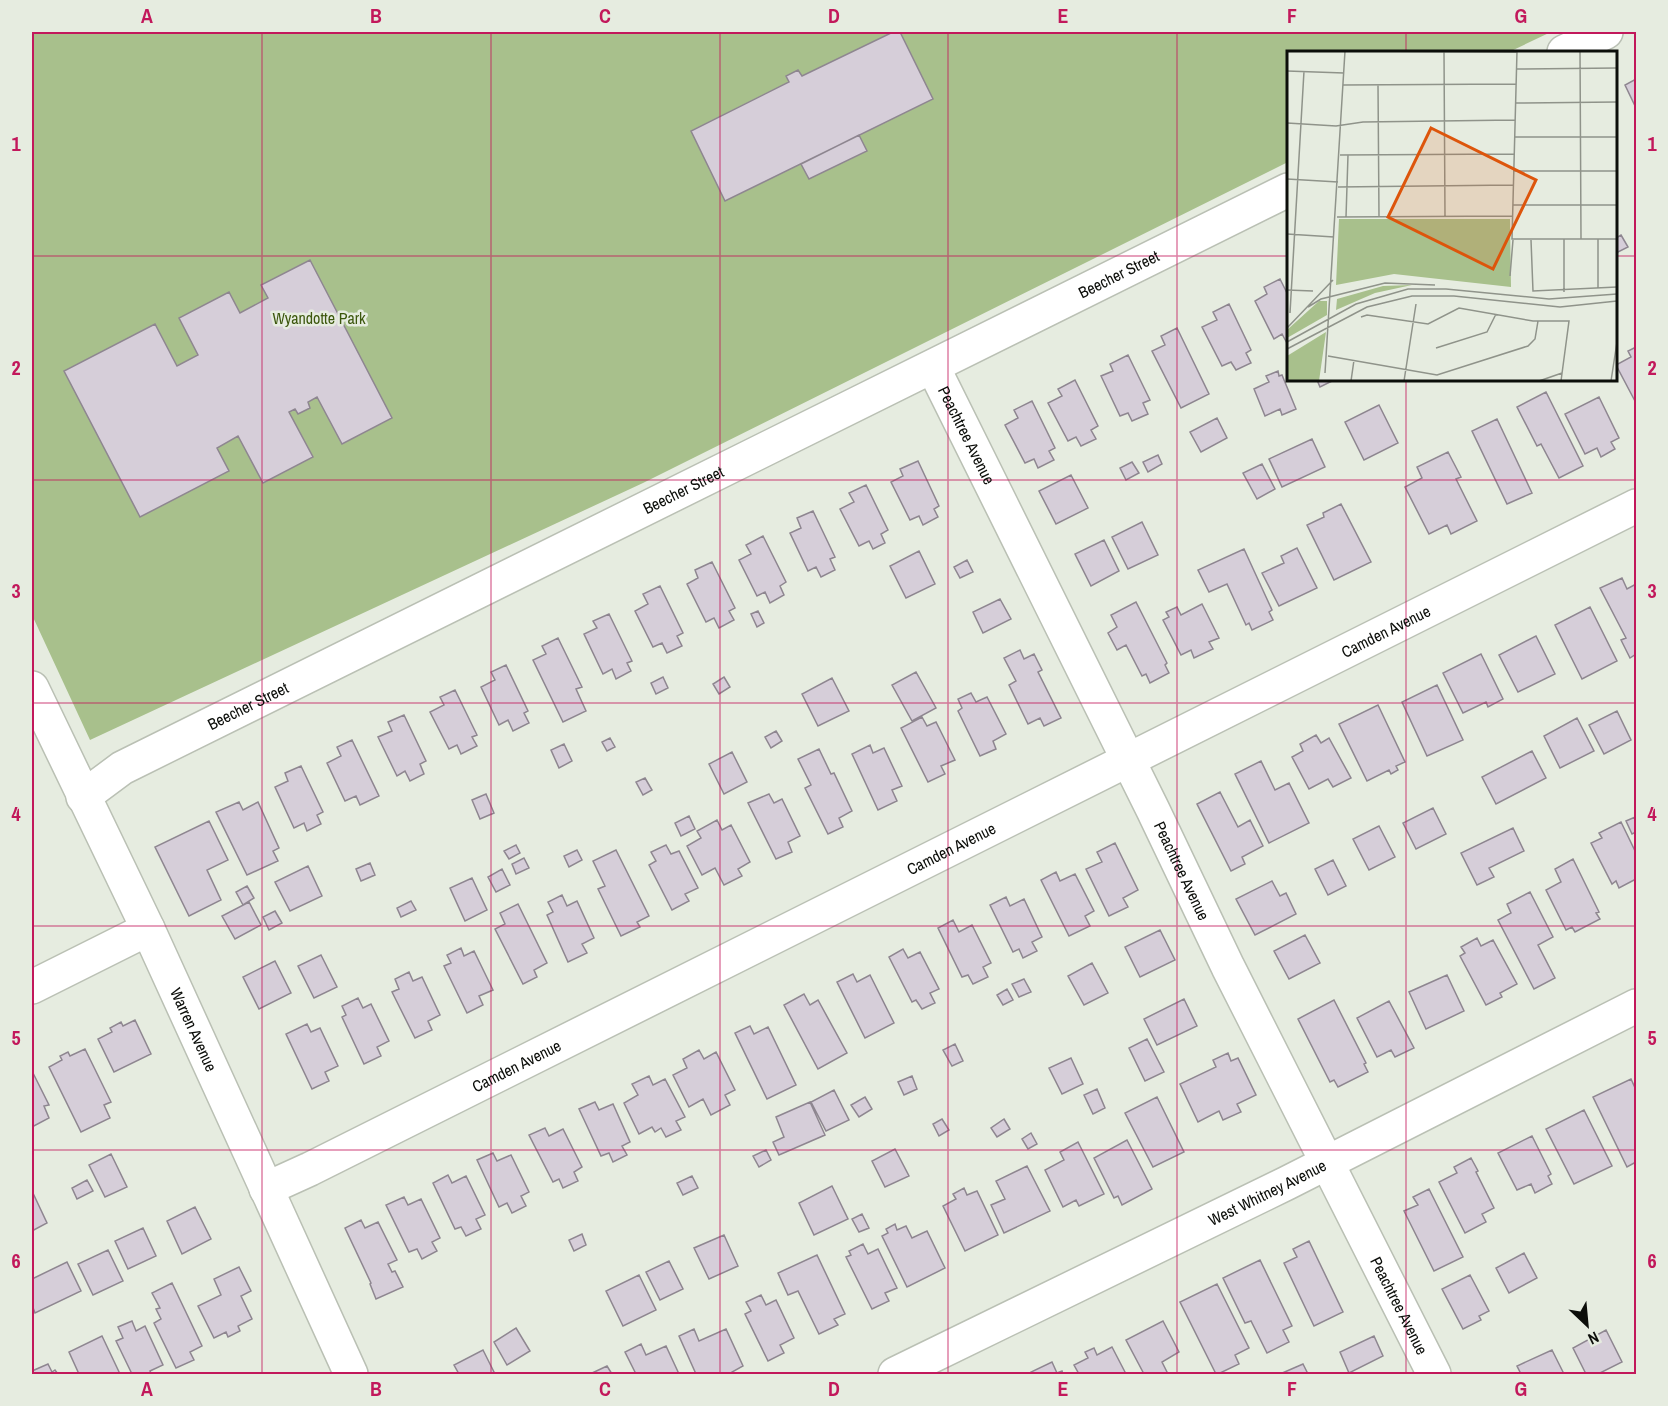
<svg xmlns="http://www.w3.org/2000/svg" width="1668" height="1406" viewBox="0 0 1668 1406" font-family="'Archivo Narrow',sans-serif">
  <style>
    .green { fill: #a8c08c }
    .building { fill: #d6ced9; stroke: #8e8690; stroke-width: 1.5 }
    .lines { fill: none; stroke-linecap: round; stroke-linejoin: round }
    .minor-casing { stroke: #bac0b4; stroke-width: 36 }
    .minor { stroke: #fff; stroke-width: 33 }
    .grid { fill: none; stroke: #c2185b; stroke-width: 1.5; stroke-opacity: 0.55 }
    .labels { text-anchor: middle; stroke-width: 5; stroke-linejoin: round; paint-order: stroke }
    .street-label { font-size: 16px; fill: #0c0e0a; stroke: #e6ece0 }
    .park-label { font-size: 16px; fill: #3c570d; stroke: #e6ece0 }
    .inset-road { fill: none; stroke: #8f938a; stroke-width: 1.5 }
    .view { fill: #dd550c; fill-opacity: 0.15; stroke: #dd550c; stroke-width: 3 }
    .inset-edge { fill: none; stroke: #0c0e0a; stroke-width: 3 }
    .neatline { fill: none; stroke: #c2185b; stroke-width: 2 }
    .grid-label { font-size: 20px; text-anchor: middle; font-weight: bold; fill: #c2185b }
  </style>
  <rect width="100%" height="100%" fill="#e6ece0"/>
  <path class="green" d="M32 32H1551L1509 52H1288V162L643 483 90 740 32 615Z"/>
  <path class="building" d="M893 32H900L933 99 725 201 691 131 789 82 786 76 798 70 802 76Z
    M1636 79V108L1625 85Z
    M859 135 867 151 809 179 801 164Z
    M1621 235 1628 247 1616 253V238Z
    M310 260 392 418 342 444 317 397 308 402 310 408 298 414 295 409 289 412 313 457 263 483 238 436 217 448 229 471 140 517 64 371 155 324 177 366 198 355 179 318 229 292 240 313 268 298 261 285Z
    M1280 279 1288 295V345L1282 334 1274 339 1255 301 1267 294 1264 287Z
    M1229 304 1251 350 1246 353 1251 363 1236 370 1231 362 1222 366 1202 327 1217 320 1213 312Z
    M1177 328 1209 394 1181 408 1152 351 1165 345 1161 336Z
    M1636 347V403L1616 365 1631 357 1628 351Z
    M1128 355 1150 400 1143 403 1148 414 1132 421 1128 413 1120 416 1101 376 1113 371 1110 364Z
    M1278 371 1279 376 1282 375 1296 409 1282 415 1280 409 1265 416 1254 389 1269 382 1266 376Z
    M1075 380 1098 426 1091 430 1096 439 1081 446 1076 437 1068 441 1048 403 1062 396 1058 389Z
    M1317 380H1334L1320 387Z
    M1546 392 1583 466 1559 478 1541 444 1537 446 1517 407Z
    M1599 397 1619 438 1611 442 1615 449 1601 457 1597 448 1585 454 1565 414Z
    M1032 401 1055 448 1049 451 1054 460 1038 468 1034 459 1025 463 1005 425 1018 418 1014 410Z
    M1379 405 1398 443 1364 460 1345 422Z
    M1217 418 1227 438 1201 452 1190 432Z
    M1497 419 1532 493 1507 504 1472 431Z
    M1312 439 1325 467 1282 487 1269 459Z
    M1448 452 1461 477 1456 479 1477 521 1451 534 1447 525 1429 534 1405 487 1422 478 1417 467Z
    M1158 455 1162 464 1148 472 1143 462Z
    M918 461 939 506 934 509 938 517 923 525 919 516 910 520 891 482 903 476 900 469Z
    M1132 462 1139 473 1126 480 1120 468Z
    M1262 464 1275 489 1257 499 1243 473Z
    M1071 475 1088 508 1056 524 1039 491Z
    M866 485 888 530 881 534 885 543 873 549 869 541 859 546 840 509 854 502 849 493Z
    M1341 504 1371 562 1334 580 1307 525 1324 517 1323 513Z
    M813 511 835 557 830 559 835 570 821 577 816 567 808 571 790 533 801 528 797 518Z
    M1142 522 1158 555 1128 569 1112 537Z
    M763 536 786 582 780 586 784 595 770 603 765 592 757 596 739 560 751 554 746 545Z
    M1104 540 1119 571 1091 586 1075 554Z
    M1297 548 1317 588 1279 606 1262 573 1284 563 1281 556Z
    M1244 549 1272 610 1269 612 1273 620 1252 630 1249 623 1246 625 1227 584 1209 592 1198 570Z
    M919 551 935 584 906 598 890 566Z
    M967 560 973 572 960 578 954 567Z
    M712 562 735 608 729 611 734 620 719 628 714 618 706 622 687 584 698 578 695 570Z
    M1622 578 1627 589 1636 584V654L1630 658 1621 640 1626 638 1600 588Z
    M660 586 683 633 677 636 682 646 667 653 662 643 653 647 635 611 648 604 643 594Z
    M1000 599 1011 619 983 633 973 612Z
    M1136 602 1167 663 1165 665 1169 673 1150 683 1146 674 1142 676 1126 645 1117 650 1108 633 1117 627 1111 615Z
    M1202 604 1219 638 1209 642 1213 649 1194 658 1191 650 1181 655 1163 620 1169 617 1166 612 1177 607 1181 615Z
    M1590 607 1617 661 1582 679 1555 625Z
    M758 611 764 623 757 627 751 614Z
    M609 614 632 661 627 663 631 671 616 679 612 669 603 674 584 634 597 628 593 621Z
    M1536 636 1555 674 1518 692 1499 655Z
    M558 638 582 687 576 689 586 711 563 722 533 660 546 654 542 646Z
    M1020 650 1024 659 1034 654 1042 670 1038 672 1061 718 1044 726 1040 718 1028 724 1009 685 1016 681 1004 658Z
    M1481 654 1503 699 1488 707 1486 702 1463 713 1443 673Z
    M506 665 528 711 524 713 529 723 513 731 508 720 499 725 481 687 495 680 491 672Z
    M916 672 936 708 912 721 892 685Z
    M663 677 668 688 656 694 651 683Z
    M724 677 730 687 719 694 713 684Z
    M832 678 849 711 818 726 802 694Z
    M1437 685 1463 740 1427 756 1402 702Z
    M455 690 477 735 472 737 477 746 461 754 457 745 449 749 430 712 444 705 440 697Z
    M971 693 976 702 987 697 1006 734 993 741 996 749 980 756 958 711 962 708 958 699Z
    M1378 705 1405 762 1396 766 1398 770 1391 774 1389 770 1367 781 1339 724Z
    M1617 711 1631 740 1604 754 1589 725Z
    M404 715 426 761 420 764 424 774 410 781 405 771 397 776 378 737 392 731 388 722Z
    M922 717 927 726 936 722 955 760 941 766 945 774 928 782 901 728Z
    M1577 718 1594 751 1560 768 1544 736Z
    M776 731 782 741 771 748 765 737Z
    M1316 735 1321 743 1329 738 1351 778 1333 787 1328 779 1309 789 1292 757 1303 751 1300 744Z
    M610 738 615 747 607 751 602 742Z
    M352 740 379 796 360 805 356 796 345 801 327 763 341 756 337 747Z
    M564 744 572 761 559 768 551 750Z
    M870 745 873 753 884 748 902 786 892 790 897 801 878 810 852 754Z
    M819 749 831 774 834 773 852 811 839 818 843 827 828 834 805 788 811 785 798 759Z
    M1532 751 1546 778 1496 804 1482 777Z
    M732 752 747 782 724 794 709 764Z
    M1261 761 1275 790 1289 783 1309 823 1269 843 1235 774Z
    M301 766 323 812 317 815 321 824 307 831 304 823 294 828 275 787 288 781 285 773Z
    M645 778 652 790 643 795 636 782Z
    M1220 792 1238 827 1250 820 1263 846 1242 857 1245 864 1231 871 1197 804Z
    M486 794 494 813 480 819 472 800Z
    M769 794 774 803 782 799 800 836 788 842 792 852 776 859 748 803Z
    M239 802 243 810 258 802 279 848 273 851 278 861 247 875 216 812Z
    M1433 808 1446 834 1416 849 1403 823Z
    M689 816 695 829 681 836 675 823Z
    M1635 817 1636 832 1632 834 1626 821Z
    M717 820 722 830 731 825 750 862 738 869 742 876 724 885 715 868 702 875 687 846 701 838 697 831Z
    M209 821 228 860 207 870 221 900 189 916 155 847Z
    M1621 822 1636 853V879L1619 888 1616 881 1612 884 1591 843 1602 838 1599 833Z
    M1379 826 1395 857 1369 870 1353 839Z
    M1513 828 1524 851 1489 868 1494 877 1477 885 1461 853Z
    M1115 843 1138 890 1123 898 1128 907 1109 916 1086 869 1102 862 1097 852Z
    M516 845 520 853 509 859 504 851Z
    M666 845 671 854 679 851 698 888 685 894 689 901 672 910 649 865 656 861 651 852Z
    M577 850 582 860 569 867 564 856Z
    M616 850 649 916 637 922 640 927 621 936 598 889 605 886 593 861Z
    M524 858 529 868 516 874 512 864Z
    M1573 859 1599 912 1596 913 1600 919 1575 932 1572 927 1566 930 1546 890 1561 882 1555 869Z
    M1333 860 1346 886 1328 895 1315 869Z
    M370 863 375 875 361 881 356 869Z
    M308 866 322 896 290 911 275 882Z
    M502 869 510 885 496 892 488 877Z
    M1056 872 1060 881 1075 874 1094 911 1085 916 1090 926 1069 936 1041 880Z
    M472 878 487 910 465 921 450 888Z
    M1272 881 1280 896 1286 893 1296 914 1255 935 1236 899Z
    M247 886 254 898 243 905 236 892Z
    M1530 892 1553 937 1538 945 1555 978 1534 989 1498 920 1511 913 1507 904Z
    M562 895 567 906 577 901 594 938 582 944 587 953 568 962 547 915 553 912 548 902Z
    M1006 897 1010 906 1024 899 1042 937 1032 942 1037 951 1023 958 1019 949 1013 952 990 905Z
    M411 901 416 910 401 917 397 908Z
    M249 902 261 925 235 939 222 916Z
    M518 904 547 963 534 970 537 977 523 984 495 929 505 924 500 913Z
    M275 911 282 923 269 930 263 917Z
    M953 920 959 932 972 925 991 963 983 967 988 977 973 984 968 975 962 977 938 928Z
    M1160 930 1175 960 1140 977 1125 947Z
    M1305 935 1320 963 1289 979 1274 951Z
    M1477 938 1481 946 1493 940 1517 984 1500 993 1502 997 1486 1005 1460 956 1465 953 1461 947Z
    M461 948 464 956 474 951 493 990 479 996 483 1005 467 1013 444 966 451 963 447 955Z
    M903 949 908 958 920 952 939 989 930 993 935 1003 922 1009 916 1000 912 1002 889 957Z
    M321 955 337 987 314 998 298 966Z
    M275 961 291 993 259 1009 243 977Z
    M1092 963 1108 993 1084 1005 1068 976Z
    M409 972 413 981 422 977 440 1015 428 1021 432 1030 415 1038 392 992 399 989 395 979Z
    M853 974 857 982 870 975 894 1023 865 1038 837 982Z
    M1447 975 1464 1011 1426 1029 1409 992Z
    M1024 979 1031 992 1019 997 1012 984Z
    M1007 989 1013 1000 1003 1005 997 995Z
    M804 994 810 1005 818 1000 847 1053 818 1069 784 1005Z
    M358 998 363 1008 371 1004 389 1041 377 1047 381 1056 364 1064 342 1017 346 1015 342 1006Z
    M1184 999 1197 1026 1157 1045 1144 1019Z
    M1334 1000 1366 1063 1364 1064 1368 1072 1338 1087 1334 1080 1330 1082 1298 1019Z
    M1389 1001 1414 1048 1395 1057 1391 1050 1377 1057 1357 1018Z
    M135 1020 151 1054 114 1072 98 1039 112 1032 110 1028 121 1022 123 1026Z
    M307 1024 311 1032 320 1028 338 1066 325 1072 329 1081 312 1089 286 1034Z
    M750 1026 754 1034 768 1027 796 1085 767 1099 735 1033Z
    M1147 1039 1164 1072 1145 1081 1129 1048Z
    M955 1044 963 1061 952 1066 943 1050Z
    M85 1049 111 1102 104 1105 110 1118 81 1132 49 1067 62 1060 60 1056 68 1052 70 1056Z
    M699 1050 704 1059 716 1052 735 1090 725 1095 730 1105 711 1115 703 1099 689 1107 673 1075 687 1068 683 1059Z
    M1228 1053 1231 1061 1238 1058 1256 1095 1237 1104 1241 1112 1223 1120 1219 1111 1198 1122 1180 1084 1216 1067 1213 1060Z
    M1071 1058 1083 1084 1062 1094 1049 1068Z
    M32 1071 49 1105 44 1106 49 1118 32 1127Z
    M649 1076 653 1085 665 1079 685 1117 676 1121 681 1130 666 1137 661 1128 655 1132 652 1127 639 1134 624 1103 638 1095 632 1084Z
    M912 1076 917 1089 904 1095 898 1082Z
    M1631 1079 1636 1090V1162L1627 1167 1593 1097Z
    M1097 1089 1105 1108 1093 1114 1084 1095Z
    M834 1090 849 1120 826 1131 811 1102Z
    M865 1097 872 1109 859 1117 851 1105Z
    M1157 1097 1184 1152 1153 1167 1125 1113Z
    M595 1102 599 1110 613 1104 630 1142 622 1146 627 1155 613 1162 609 1153 601 1156 579 1109Z
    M810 1102 825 1135 779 1155 773 1142 784 1137 776 1117Z
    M1584 1110 1612 1166 1574 1184 1546 1129Z
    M942 1119 949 1130 939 1136 933 1124Z
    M1004 1119 1010 1129 997 1137 991 1128Z
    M545 1128 549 1136 563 1129 582 1167 574 1172 578 1181 563 1188 559 1179 553 1182 529 1135Z
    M1031 1133 1037 1144 1028 1149 1022 1139Z
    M1532 1136 1551 1174 1548 1176 1552 1184 1535 1193 1531 1184 1517 1190 1498 1153Z
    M1127 1140 1152 1189 1122 1205 1118 1196 1114 1198 1094 1158Z
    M1078 1142 1104 1194 1079 1206 1076 1200 1063 1207 1045 1170 1064 1160 1060 1152Z
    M895 1149 909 1176 885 1187 872 1161Z
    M766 1150 771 1160 759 1167 753 1156Z
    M493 1153 497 1161 511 1155 529 1192 521 1196 526 1206 512 1213 507 1203 499 1207 477 1160Z
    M111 1154 127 1187 105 1197 89 1165Z
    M1471 1158 1478 1171 1476 1172 1494 1208 1482 1214 1486 1222 1465 1233 1439 1182 1457 1173 1454 1167Z
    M1027 1166 1050 1211 1004 1233 991 1205 1005 1199 996 1181Z
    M448 1175 452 1183 466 1176 485 1215 476 1219 481 1229 466 1236 461 1227 455 1229 433 1183Z
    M692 1176 698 1188 683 1195 677 1183Z
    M87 1180 93 1191 77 1199 72 1188Z
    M832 1186 848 1219 814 1235 799 1203Z
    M964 1188 967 1195 977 1191 998 1235 965 1251 943 1206 956 1199 953 1194Z
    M1429 1189 1463 1257 1434 1271 1404 1211 1418 1205 1413 1197Z
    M32 1191 47 1223 32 1231Z
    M404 1197 408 1205 421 1199 440 1238 432 1242 437 1251 422 1259 417 1249 409 1252 386 1205Z
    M195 1207 211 1239 182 1254 167 1221Z
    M862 1214 869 1228 859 1232 852 1219Z
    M361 1220 365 1228 378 1222 397 1260 388 1264 392 1272 395 1271 403 1287 376 1299 370 1284 371 1283 345 1228Z
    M895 1224 897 1230 906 1226 912 1238 927 1231 945 1268 907 1287 882 1236 888 1233 886 1229Z
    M143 1228 156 1256 128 1269 115 1241Z
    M582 1234 586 1245 574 1251 569 1240Z
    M724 1235 738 1266 709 1279 694 1248Z
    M1309 1241 1343 1312 1314 1326 1284 1263 1297 1257 1293 1249Z
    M863 1244 868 1254 878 1249 897 1288 885 1293 889 1301 872 1309 846 1257 851 1255 849 1251Z
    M108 1250 123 1281 93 1295 78 1264Z
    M1524 1253 1537 1278 1509 1293 1496 1268Z
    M817 1255 845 1314 834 1319 838 1325 819 1334 798 1291 788 1295 778 1273Z
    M1260 1260 1292 1326 1283 1330 1289 1342 1267 1353 1251 1321 1245 1323 1223 1278Z
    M669 1261 683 1289 660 1300 646 1272Z
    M67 1262 81 1291 35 1313 32 1305V1279Z
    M239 1267 251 1291 241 1296 252 1319 238 1326 240 1331 228 1337 226 1332 214 1338 198 1306 221 1295 214 1279Z
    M639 1275 656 1310 623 1326 606 1291Z
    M1470 1275 1489 1311 1479 1316 1481 1320 1463 1329 1442 1289Z
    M172 1283 202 1346 190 1352 194 1360 176 1368 154 1323 161 1319 156 1309 160 1308 152 1293Z
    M1217 1284 1249 1348 1235 1355 1239 1364 1218 1374H1216L1180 1302Z
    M761 1295 766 1305 776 1300 794 1338 780 1345 784 1353 768 1361 745 1314 751 1311 746 1302Z
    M132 1321 136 1331 145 1326 163 1365 150 1371 151 1374H132L116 1341 123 1338 118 1327Z
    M1163 1321 1179 1352 1162 1362 1168 1374H1144L1126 1340Z
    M516 1328 530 1351 507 1365 494 1342Z
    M694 1329 699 1341 726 1329 743 1366 732 1372 733 1374H696L679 1336Z
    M1606 1330 1622 1362 1598 1374H1586L1573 1348Z
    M102 1336 120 1374H79L69 1352Z
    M1374 1336 1383 1356 1349 1373 1340 1352Z
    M641 1344 646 1355 666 1346 679 1374H636L625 1352Z
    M1112 1347 1126 1374H1079L1074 1365 1088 1358 1085 1352 1094 1348 1097 1355Z
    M483 1350 495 1374H459L454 1365Z
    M1552 1350 1564 1374H1521L1517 1366Z
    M1052 1362 1057 1373 1062 1371 1063 1374H1032L1031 1372Z
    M48 1364 52 1372 55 1370 58 1374H33L32 1371Z
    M1303 1364 1308 1374H1280Z
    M607 1366 612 1374H590Z"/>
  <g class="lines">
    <defs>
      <g id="minor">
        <path d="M1564 52 1606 32"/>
        <path id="s1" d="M933 367 1153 810 1228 967 1434 1374"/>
        <path id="s2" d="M32 688 148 929 351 1374"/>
        <path id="s3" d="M83 797 122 768 1288 190"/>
        <path d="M32 987 148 929"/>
        <path id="s4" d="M266 1189 310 1169 1636 506"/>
        <path id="s5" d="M895 1374 1287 1183 1636 1006"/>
      </g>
    </defs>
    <use href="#minor" class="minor-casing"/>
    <use href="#minor" class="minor"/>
  </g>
  <path class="grid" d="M262 32V1374M491 32V1374M720 32V1374M948 32V1374M1177 32V1374M1406 32V52M32 256H1288M1616 256H1636M1406 380V1374M32 480H1636M32 703H1636M32 926H1636M32 1150H1636"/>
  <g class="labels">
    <g class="street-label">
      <text dy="6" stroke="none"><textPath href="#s3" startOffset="1161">Beecher Street</textPath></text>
      <text dy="6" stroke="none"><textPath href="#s1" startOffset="76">Peachtree Avenue</textPath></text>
      <text dy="6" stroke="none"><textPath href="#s3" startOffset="675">Beecher Street</textPath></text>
      <text dy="6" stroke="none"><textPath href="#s4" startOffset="1251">Camden Avenue</textPath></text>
      <text dy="6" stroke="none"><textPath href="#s3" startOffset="189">Beecher Street</textPath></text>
      <text dy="6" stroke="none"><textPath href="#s4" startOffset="765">Camden Avenue</textPath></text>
      <text dy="6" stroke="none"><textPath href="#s1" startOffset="562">Peachtree Avenue</textPath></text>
      <text dy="6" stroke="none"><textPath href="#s2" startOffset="378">Warren Avenue</textPath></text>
      <text dy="6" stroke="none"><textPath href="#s4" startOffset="279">Camden Avenue</textPath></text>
      <text dy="6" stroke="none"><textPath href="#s5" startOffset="414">West Whitney Avenue</textPath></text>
      <text dy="6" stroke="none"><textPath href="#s1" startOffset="1048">Peachtree Avenue</textPath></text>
    </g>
    <g class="park-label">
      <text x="319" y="324">Wyandotte Park</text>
    </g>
  </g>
  <g transform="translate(1287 51)">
    <rect width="330" height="330" fill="#e6ece0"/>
    <path d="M52 168H223L224 236 107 223 49 234ZM125 234 88 242 49 259 50 248 96 235ZM32 250H40V264L0 287V279ZM39 281 32 330H0V305Z" fill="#a8c08c"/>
    <path class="inset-road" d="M70 0 230 1M157 0 158 166M230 0 225 188H330M293 0 294 188M229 18 330 17M0 20 57 22M56 34 229 33M91 34 92 166M229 52 330 51M0 72 49 75 76 71 228 69M227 86H330M53 104 227 103M226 120H330M0 128 51 131M51 136 226 134M226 154H330M50 166 225 165M59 166 61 104M0 183 47 186M277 188V241M311 188V238M244 189 246 240 330 236M223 225 226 189M0 239 26 240M21 256 34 248 98 232 148 234M3 262 17 20M74 266 80 264 141 273 172 257 246 270H282L274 330M0 277 46 229M0 291 69 253 121 238H159L262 248 330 243M149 297 200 281 209 263M0 298 80 256 125 245H167L273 256 330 250M41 305 150 324 241 295 248 288 251 270M38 322 58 0M64 330 67 309M117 330 129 253M252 330 275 322M324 330 330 291"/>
    <path class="view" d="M144 77 249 129 206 218 101 166Z"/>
    <rect width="330" height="330" class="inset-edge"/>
  </g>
  <rect width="1668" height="1406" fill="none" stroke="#e6ece0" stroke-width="66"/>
  <g transform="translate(1587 1325) rotate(154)" stroke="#e6ece0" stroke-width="4.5" paint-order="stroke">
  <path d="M0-4.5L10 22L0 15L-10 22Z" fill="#0c0e0a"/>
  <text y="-9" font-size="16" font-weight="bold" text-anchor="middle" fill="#0c0e0a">N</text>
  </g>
  <rect x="33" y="33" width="1602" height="1340" class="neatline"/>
  <g class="grid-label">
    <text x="147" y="23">A</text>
    <text x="376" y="23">B</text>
    <text x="605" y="23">C</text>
    <text x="834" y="23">D</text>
    <text x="1063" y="23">E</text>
    <text x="1292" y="23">F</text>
    <text x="1521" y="23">G</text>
    <text x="16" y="151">1</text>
    <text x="1652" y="151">1</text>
    <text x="16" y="375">2</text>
    <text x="1652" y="375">2</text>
    <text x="16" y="598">3</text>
    <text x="1652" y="598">3</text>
    <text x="16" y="821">4</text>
    <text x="1652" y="821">4</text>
    <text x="16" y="1045">5</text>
    <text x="1652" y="1045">5</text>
    <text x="16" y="1268">6</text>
    <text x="1652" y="1268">6</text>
    <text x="147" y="1396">A</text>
    <text x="376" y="1396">B</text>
    <text x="605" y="1396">C</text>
    <text x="834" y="1396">D</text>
    <text x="1063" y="1396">E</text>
    <text x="1292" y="1396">F</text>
    <text x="1521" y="1396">G</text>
  </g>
</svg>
